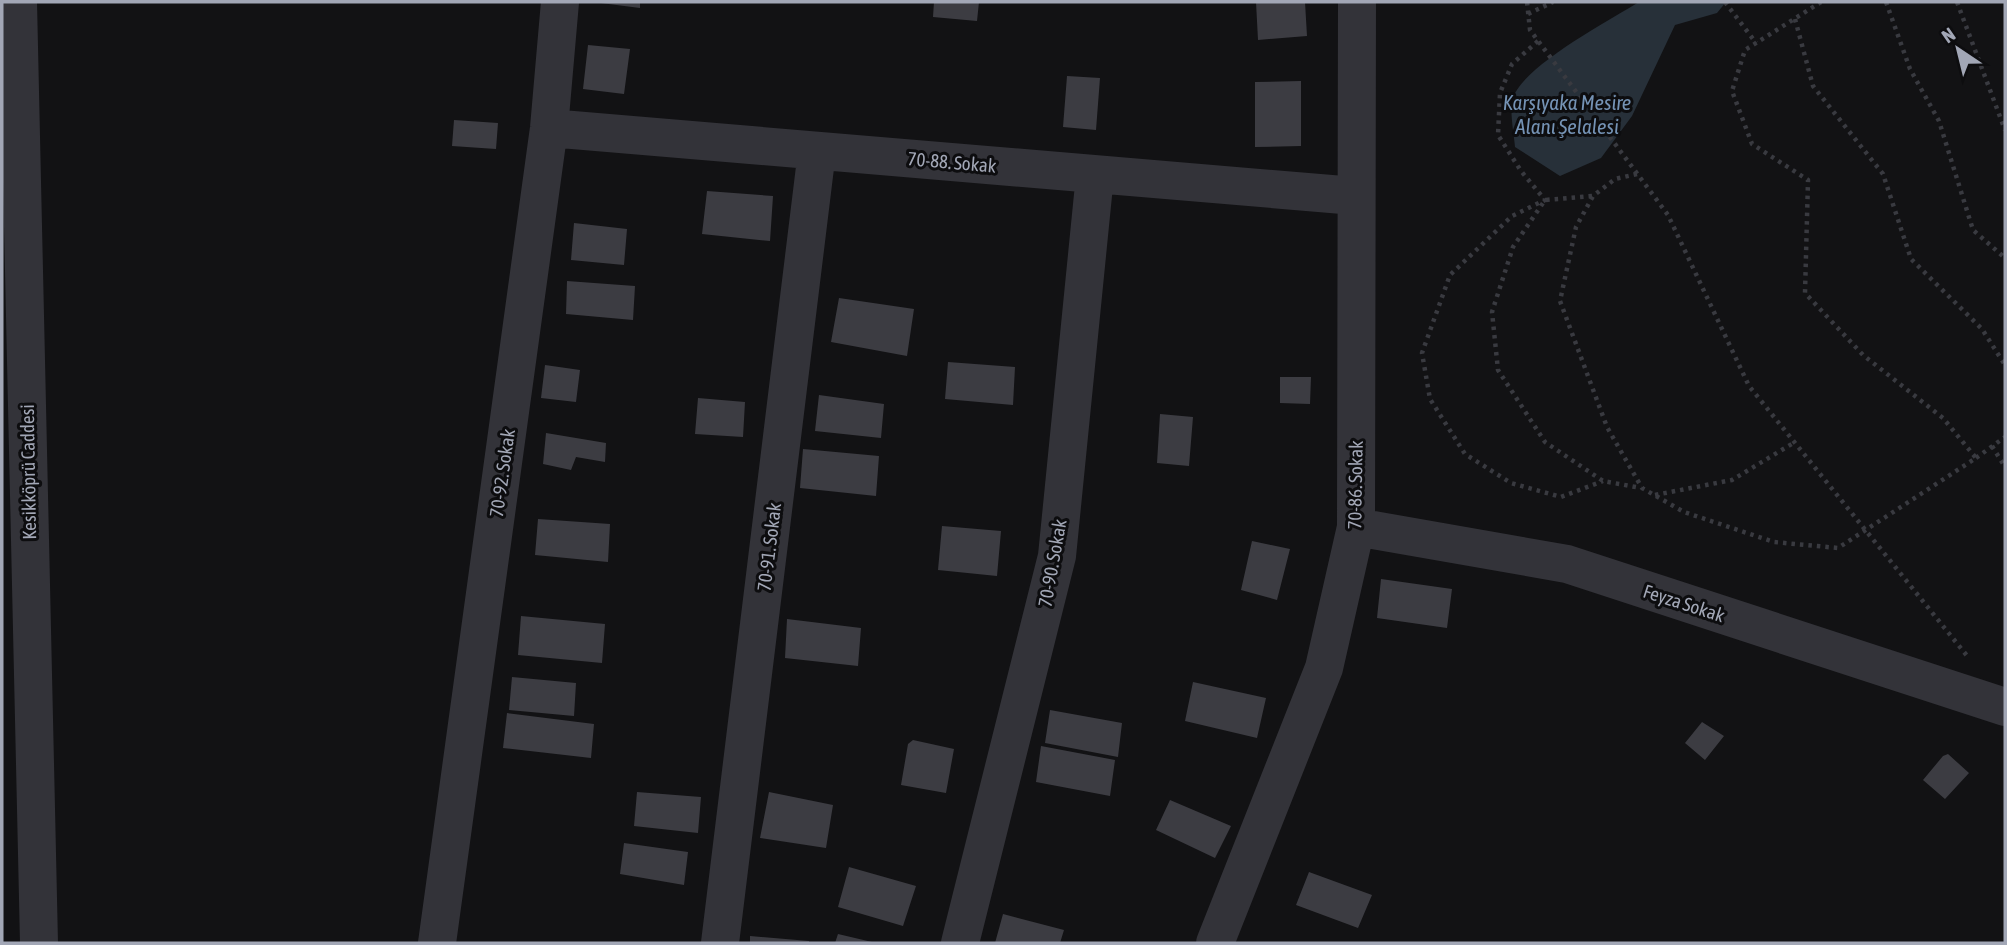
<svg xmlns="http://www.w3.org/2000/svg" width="2007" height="945" viewBox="0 0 2007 945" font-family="'Asap Condensed',sans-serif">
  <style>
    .water { fill: #273039 }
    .building { fill: #3c3c42 }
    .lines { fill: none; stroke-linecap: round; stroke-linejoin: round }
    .path { stroke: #393a40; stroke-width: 4.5; stroke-dasharray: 3.5 5; stroke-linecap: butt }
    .minor { stroke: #333339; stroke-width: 38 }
    .labels { text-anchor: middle; stroke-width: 6; stroke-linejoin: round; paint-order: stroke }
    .street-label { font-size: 19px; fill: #a2a7b6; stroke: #0d0d0f }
    .water-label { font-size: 21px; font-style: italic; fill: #7593b5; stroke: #0d0d0f }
  </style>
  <rect width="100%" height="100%" fill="#121214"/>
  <path class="water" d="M1639 2H1726L1717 13 1675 25 1632 116 1601 158 1560 176 1515 147C1514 133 1509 111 1513 98 1523 66 1610 20 1639 2Z"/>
  <path class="building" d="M593 2H640V8Z
    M934 2H979L977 21 933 17Z
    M1256 2H1305L1307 36 1258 40Z
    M588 45 630 49 624 94 583 89Z
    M1067 76 1100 78 1096 130 1063 127Z
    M1301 81V146L1255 147V82Z
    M454 120 498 123 496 149 452 146Z
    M707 191 773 196 770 241 702 234Z
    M574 223 627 229 624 265 571 260Z
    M567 281 635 286 633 320 566 314Z
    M839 298 914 309 907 356 831 342Z
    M948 362 1015 367 1013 405 945 399Z
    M545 365 580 370 576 402 541 398Z
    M1280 377H1311L1310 404 1280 403Z
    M819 395 884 404 881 438 815 431Z
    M698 398 745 402 743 437 695 434Z
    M1160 414 1193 417 1189 466 1157 463Z
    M546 433 606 443 605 462 576 457 571 470 543 464Z
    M803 449 879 456 876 496 800 488Z
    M538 519 610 524 608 562 535 555Z
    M942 526 1001 531 997 576 938 570Z
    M1252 541 1290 549 1277 600 1241 590Z
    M1381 579 1452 589 1447 628 1377 618Z
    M521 616 605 624 602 663 518 655Z
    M787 619 861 628 858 666 785 658Z
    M512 677 576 683 574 716 509 710Z
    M1193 682 1266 698 1257 738 1185 721Z
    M1050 710 1122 723 1118 757 1045 743Z
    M507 713 594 724 591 758 503 748Z
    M1702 722 1724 736 1705 760 1685 743Z
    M913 740 954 749 946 793 901 785 908 744Z
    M1041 746 1115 760 1110 796 1036 782Z
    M1948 754 1969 773 1945 799 1923 780 1943 756Z
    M637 792 701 797 698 833 634 826Z
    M769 792 833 805 826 848 760 838Z
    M1170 800 1231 826 1215 858 1156 830Z
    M624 843 688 852 684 885 620 874Z
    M849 867 916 886 903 926 838 907Z
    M1309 872 1372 895 1358 928 1296 905Z
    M1003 914 1064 930 1060 943H995Z
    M838 934 872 942V943H835Z
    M750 936 809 941V943H750Z"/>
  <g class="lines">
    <path class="path" d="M1527 2 1530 30 1668 215 1749 386 1968 657
      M1725 2 1756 43
      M1886 2 1910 69 1939 121 1973 230 2005 258
      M1957 2 2005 130
      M1528 14 1553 2
      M1795 19 1813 86 1883 174 1911 259 1982 329 2005 365
      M1538 41 1512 64 1500 93 1498 135 1521 171 1545 200 1512 216 1450 275 1422 353 1430 399 1465 454 1511 483 1561 497 1603 481
      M1637 174 1615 179 1593 196 1576 227 1560 301 1607 427 1642 488 1684 512 1774 542 1838 548 1976 458 1943 418 1863 355 1805 293 1808 180 1752 144 1732 91 1745 50 1821 2
      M1592 196 1545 200 1513 247 1492 312 1498 370 1545 442 1603 481 1641 488
      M1992 446 2005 467
      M1976 458 2005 437
      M1655 495 1732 480 1795 442"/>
    <path class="minor" d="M18 2 39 943
      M549 128 1355 196
      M1356 527 1567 564 2005 707
      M437 943 549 128 560 2
      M720 943 817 151
      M960 943 1057 556 1095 175
      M1215 943 1324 668 1356 527 1357 2"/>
  </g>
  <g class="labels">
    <g class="street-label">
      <text transform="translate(952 162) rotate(5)" y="7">70-88. Sokak</text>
      <text transform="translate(28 472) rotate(-91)" y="7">Kesikköprü Caddesi</text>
      <text transform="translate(502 473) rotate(-82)" y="7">70-92. Sokak</text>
      <text transform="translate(1355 485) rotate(-89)" y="7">70-86. Sokak</text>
      <text transform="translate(769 547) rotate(-83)" y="7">70-91. Sokak</text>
      <text transform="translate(1052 563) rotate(-80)" y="7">70-90. Sokak</text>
      <text transform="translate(1684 603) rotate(18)" y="7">Feyza Sokak</text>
    </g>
    <g class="water-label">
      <text x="1567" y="110">Karşıyaka Mesire<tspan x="1567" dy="24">Alanı Şelalesi</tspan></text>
    </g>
  </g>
  <rect width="2007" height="945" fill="none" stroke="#a2a7b6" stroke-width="7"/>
  <g transform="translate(1958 49) rotate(325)" stroke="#0d0d0f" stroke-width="5" paint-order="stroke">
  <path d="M0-5L12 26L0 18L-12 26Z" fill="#a2a7b6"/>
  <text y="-10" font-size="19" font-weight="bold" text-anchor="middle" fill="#a2a7b6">N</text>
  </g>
</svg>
